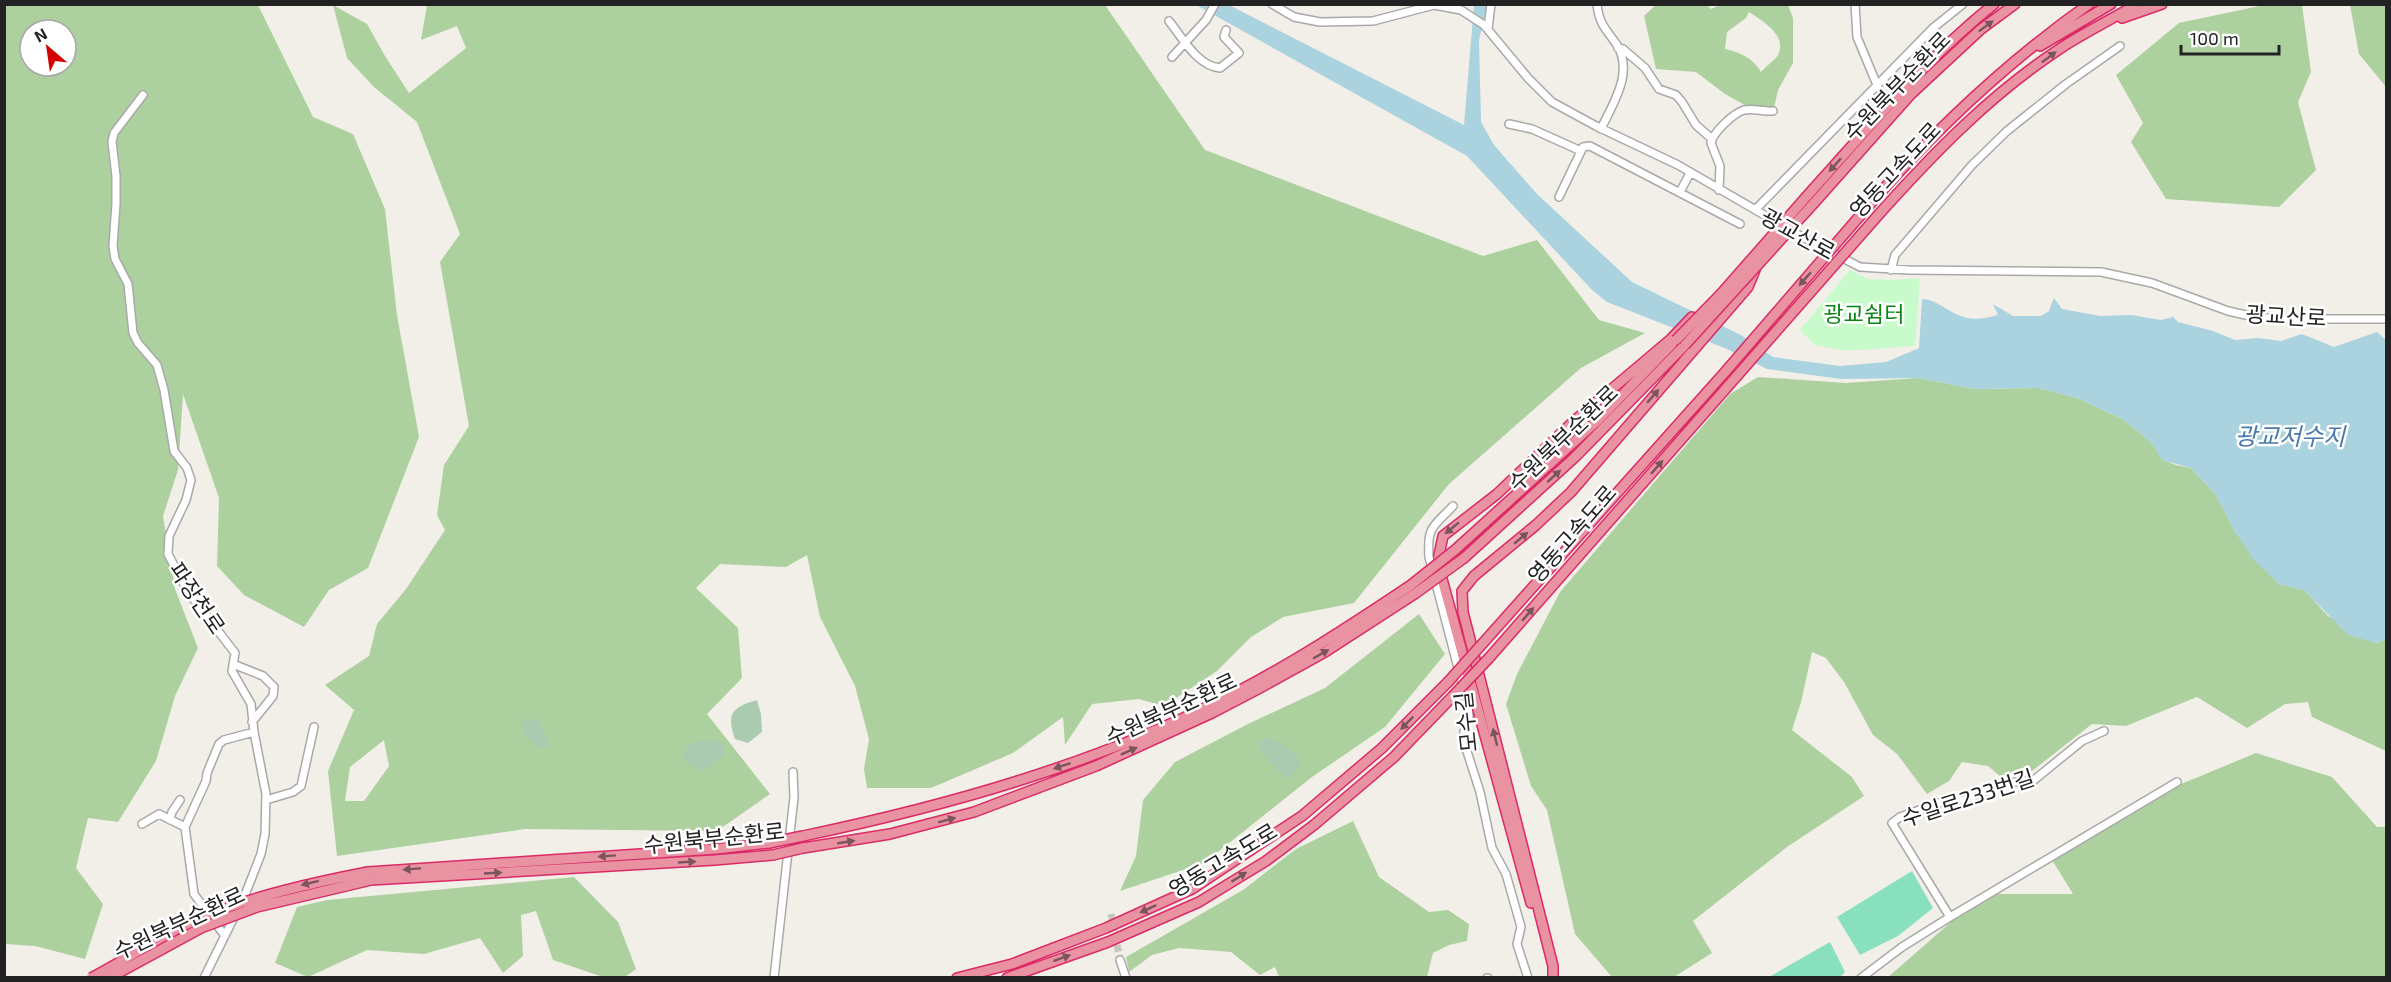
<svg xmlns="http://www.w3.org/2000/svg" width="2391" height="982" viewBox="0 0 2391 982" font-family="'Exo 2','Noto Sans KR',sans-serif">
  <style>
    .forest { fill: #add19e; fill-rule: evenodd }
    .cemetery { fill: #aacbaf }
    .park { fill: #c8facc }
    .pitch { fill: #88e0be }
    .water { fill: #aad3df }
    .lines { fill: none; stroke-linecap: round; stroke-linejoin: round }
    .minor-tunnel { stroke: #c8c6c1; stroke-width: 7; stroke-dasharray: 7 3.5; stroke-linecap: butt }
    .minor-casing { stroke: #a9a9a9; stroke-width: 10 }
    .highway-casing { stroke: #dc2a67; stroke-width: 12 }
    .minor { stroke: #fff; stroke-width: 7 }
    .highway { stroke: #e892a2; stroke-width: 9 }
    .highway-bridge-casing { stroke: #dc2a67; stroke-width: 12; stroke-linecap: butt }
    .highway-bridge { stroke: #e892a2; stroke-width: 9 }
    .oneway { fill: #7b545c }
    .labels { text-anchor: middle; stroke-width: 5; stroke-linejoin: round; paint-order: stroke }
    .street-label { font-size: 22px; fill: #222; stroke: #fff }
    .park-label { font-size: 22px; fill: #0c8416; stroke: #fff }
    .water-label { font-size: 24px; font-style: italic; fill: #4a7aab; stroke: #fff }
  </style>
  <rect width="100%" height="100%" fill="#f2efe9"/>
  <path class="forest" d="M2269 4 2302 5 2311 72 2298 102 2316 170 2279 207 2166 199 2131 142 2143 123 2116 75 2179 23Z
    M4 5H258L313 117 353 134 385 209 397 315 419 437 368 568 329 590 304 627 244 595 217 566 219 498 183 394 178 470 163 516 175 589 198 648 175 696 156 761 118 822 88 818 76 868 103 904 85 959 35 946 5 944ZM30 30H66V66H30Z
    M333 5 367 24 385 56 409 93 466 48 457 26 421 40 427 5H1105L1205 150 1483 256 1537 240 1599 320 1645 333 1581 368 1449 484 1354 603 1283 617 1251 637 1217 671 1164 706 1139 699 1092 704 1065 745 1063 717 1013 753 931 788H867L864 769 869 739 855 686 820 617 807 555 786 567 720 564 696 588 738 628 742 678 707 714 770 794 717 831 525 829 337 856 328 771 354 710 325 685 369 656 377 624 406 589 445 530 437 515 444 465 469 426 440 262 460 234 417 122 374 87 347 58ZM384 740 389 766 364 801H345L350 767Z
    M1656 5H1707L1711 9 1720 5H1788L1793 18V63L1778 90 1774 108 1752 109 1725 94 1696 72 1656 69 1644 16ZM1749 12C1761 20 1788 35 1778 55 1775 60 1765 67 1761 72 1753 58 1740 52 1725 49L1727 32 1746 18Z
    M2350 5H2386V87L2359 54Z
    M1758 377 1846 383 1918 378 1975 389 2039 388 2077 398 2123 419 2152 443 2163 460 2176 465 2191 468 2216 495 2235 532 2279 584 2304 590 2328 616 2377 643 2386 639V751L2312 717 2308 702 2285 704 2247 728 2197 697 2126 726 2092 724 2032 771 2000 776 1988 766 1962 762 1949 781 1927 794 1897 754 1873 735 1844 682 1826 658 1812 652 1801 702 1792 730 1852 777 1864 796 1787 847 1693 921 1712 953 1674 977H1612L1575 934 1547 810 1531 786 1506 704 1517 674 1560 592 1730 394Z
    M1419 614 1445 654 1385 727 1312 777 1204 863 1120 891 1136 856 1143 800 1175 762 1250 723 1325 688Z
    M2256 753 2332 777 2377 827H2386V977L1887 978 1959 915 1996 894H2073L2052 860 2174 787Z
    M1353 821 1379 877 1429 912 1448 910 1469 924 1467 941 1449 945 1433 953 1427 977H1279L1275 967 1260 975 1231 952 1179 948 1152 955 1129 972 1126 957 1243 890 1296 849Z
    M574 877 618 922 636 969 625 977H603L553 960 536 911 521 915 523 956 503 973 480 938 424 954 367 950 308 977 275 963 297 907 327 900Z"/>
  <path class="cemetery" d="M757 700 761 714 762 732 748 743 735 739C726 714 732 707 757 700Z
    M524 718 538 720 551 745 541 750 523 733 521 724Z
    M1264 738C1281 738 1293 752 1303 764L1286 780 1260 751V741Z
    M716 739 723 744 725 754C719 763 710 766 700 771L682 758C687 739 698 742 716 739Z"/>
  <path class="park" d="M1850 270 1867 279 1891 280 1920 278 1915 346 1846 351 1815 345 1800 330Z"/>
  <path class="pitch" d="M1912 871 1933 908 1898 936 1860 955 1837 917Z
    M1830 942 1845 972 1840 977H1769Z"/>
  <path class="water" d="M1196 5H1229L1464 125 1474 5H1487L1479 40 1481 122 1494 145 1537 194 1632 282 1741 335 1773 357 1840 366 1886 362 1919 348 1922 299C1935 300 1941 306 1952 312 1968 321 1981 320 1998 315L1993 304 2013 316H2041L2049 311 2054 298 2062 309 2100 316 2131 315 2161 320 2173 317 2178 322 2213 331 2235 340 2258 338 2281 341 2302 334 2334 347 2377 332 2386 340V639L2377 643 2348 635 2304 590 2279 584 2254 560 2235 532 2216 495 2191 468 2162 460 2152 443 2123 419 2077 398 2039 388 1975 389 1918 378 1841 379 1767 369 1727 349 1607 302 1592 290 1467 156Z"/>
  <g class="lines">
    <path class="minor-tunnel" d="M1111 914 1120 960"/>
    <defs>
      <path id="minor" d="M1272 4 1294 17 1320 22 1373 21 1434 5 1461 10 1484 25 1528 78 1552 102 1596 126 1678 165 1804 238 1860 267 1909 270 2101 272 2152 283 2228 311 2250 316 2276 319H2386
        M1597 4C1599 25 1607 30 1617 45 1634 73 1613 103 1601 129
        M1855 4 1857 37 1877 85
        M1169 21C1182 37 1197 66 1220 68L1239 53 1224 37 1226 30
        M1488 29 1491 4
        M1618 48 1623 49 1645 68 1659 89 1676 95 1682 102 1696 125 1712 139
        M1172 57 1206 20 1215 4
        M143 95 114 133 112 142 116 176V204L113 246 115 259 128 284 133 333 138 343 157 365 164 390 174 451 187 468 191 480 186 500 169 536 168 554 188 592 235 653 232 671 251 704 254 732 266 794 265 834 261 854 245 895 204 978
        M1509 124 1532 129 1581 151
        M1719 190 1720 166 1711 143C1713 132 1734 113 1744 110 1753 108 1764 112 1773 111
        M1680 192 1690 173
        M1559 197 1583 147 1590 146 1740 224
        M1755 210 1933 28 1963 4
        M1891 270 1895 255 1972 165 2007 131 2066 84 2120 46
        M1453 506C1433 527 1427 526 1429 557L1468 706 1469 716 1464 732V742L1480 792 1492 848 1506 874 1521 927 1517 944 1528 978
        M233 664 263 676 274 687 273 696 252 722
        M266 800 293 792 301 786 314 727
        M170 820 172 812 180 800
        M142 824 159 814 185 827
        M1950 917 2177 782
        M225 936 194 894 185 827 206 781 207 773 219 744 224 740 254 732
        M1120 960 1126 978
        M774 978 794 797 793 772
        M1487 978H1488
        M1861 978 1902 947 1950 917 1892 823 1900 817 1950 799 1966 800 1999 784 2034 780 2082 741 2104 731"/>
      <path id="highway" d="M2122 18 2162 4
        M2040 46 2111 4
        M1807 196C1867 130 1924 60 1994 4
        M1814 203 1911 94 1980 30 2015 4
        M1871 203C1936 129 2007 62 2089 4
        M1880 213C1934 153 1990 95 2058 50 2083 33 2111 20 2137 4
        M1455 550 1596 422 1672 344
        M1464 558 1575 457 1685 345
        M1483 643 1726 371
        M1489 658 1736 377
        M803 836C946 806 1089 766 1221 700 1287 667 1350 626 1411 585
        M803 848 890 834 974 812 1096 766 1212 713 1258 689 1325 652 1416 593
        M368 872 716 849 769 843
        M371 880 715 860 773 855
        M1531 903 1439 568 1438 560 1443 536 1497 494 1574 421 1671 339 1692 317
        M957 978 1012 964 1106 928 1192 889 1302 816 1382 748 1448 682
        M1007 978 1108 942 1199 902 1266 861 1314 825 1394 757 1453 696
        M1553 978V966L1463 612 1462 591 1474 576 1536 525 1571 492 1748 287 1755 270"/>
    </defs>
    <use href="#minor" class="minor-casing"/>
    <use href="#highway" class="highway-casing"/>
    <use href="#minor" class="minor"/>
    <use href="#highway" class="highway"/>
    <defs>
      <path id="highway-bridge" d="M1676 340 1720 295 1807 196
        M1685 345 1814 203
        M1726 371 1871 203
        M1736 377 1880 213
        M1411 585 1455 550
        M1416 593 1464 558
        M1448 682 1483 643
        M1453 696 1489 658
        M769 843 803 836
        M773 855 803 848
        M91 978C128 959 162 934 200 918 254 896 311 883 368 872
        M109 978 201 928 257 907 371 880"/>
    </defs>
    <use href="#highway-bridge" class="highway-bridge-casing"/>
    <use href="#highway-bridge" class="highway-bridge"/>
  </g>
  <defs><path id="oneway-solid" d="M-6-.8H1V-3.2L6.5 0L1 3.2V.8H-6Z" transform="scale(1.5)"/></defs>
  <g class="oneway">
    <use href="#oneway-solid" transform="translate(1986 26) rotate(-37)"/>
    <use href="#oneway-solid" transform="translate(2049 57) rotate(-37)"/>
    <use href="#oneway-solid" transform="translate(1835 165) rotate(132)"/>
    <use href="#oneway-solid" transform="translate(1805 279) rotate(131)"/>
    <use href="#oneway-solid" transform="translate(1653 396) rotate(-49)"/>
    <use href="#oneway-solid" transform="translate(1657 467) rotate(-49)"/>
    <use href="#oneway-solid" transform="translate(1554 476) rotate(-42)"/>
    <use href="#oneway-solid" transform="translate(1452 528) rotate(141)"/>
    <use href="#oneway-solid" transform="translate(1521 538) rotate(-40)"/>
    <use href="#oneway-solid" transform="translate(1528 614) rotate(-49)"/>
    <use href="#oneway-solid" transform="translate(1321 654) rotate(-30)"/>
    <use href="#oneway-solid" transform="translate(1407 723) rotate(134)"/>
    <use href="#oneway-solid" transform="translate(1495 737) rotate(-104)"/>
    <use href="#oneway-solid" transform="translate(1129 751) rotate(-24)"/>
    <use href="#oneway-solid" transform="translate(1062 766) rotate(162)"/>
    <use href="#oneway-solid" transform="translate(947 820) rotate(-15)"/>
    <use href="#oneway-solid" transform="translate(846 842) rotate(-9)"/>
    <use href="#oneway-solid" transform="translate(607 856) rotate(176)"/>
    <use href="#oneway-solid" transform="translate(687 862) rotate(-3)"/>
    <use href="#oneway-solid" transform="translate(412 869) rotate(176)"/>
    <use href="#oneway-solid" transform="translate(493 873) rotate(-3)"/>
    <use href="#oneway-solid" transform="translate(1239 877) rotate(-32)"/>
    <use href="#oneway-solid" transform="translate(310 883) rotate(166)"/>
    <use href="#oneway-solid" transform="translate(1148 909) rotate(155)"/>
    <use href="#oneway-solid" transform="translate(1062 958) rotate(-20)"/>
  </g>
  <g class="labels">
    <g class="street-label">
      <text transform="translate(1897 86) rotate(-46)" y="8">수원북부순환로</text>
      <text transform="translate(1895 170) rotate(-47)" y="8">영동고속도로</text>
      <text transform="translate(1798 234) rotate(29)" y="8">광교산로</text>
      <text transform="translate(2286 316) rotate(3)" y="8">광교산로</text>
      <text transform="translate(1563 438) rotate(-44)" y="8">수원북부순환로</text>
      <text transform="translate(1572 534) rotate(-49)" y="8">영동고속도로</text>
      <text transform="translate(197 598) rotate(56)" y="8">파장천로</text>
      <text transform="translate(1171 709) rotate(-25)" y="8">수원북부순환로</text>
      <text transform="translate(1466 722) rotate(-96)" y="8">모수길</text>
      <text transform="translate(1968 798) rotate(-18)" y="8">수일로233번길</text>
      <text transform="translate(714 838) rotate(-6)" y="8">수원북부순환로</text>
      <text transform="translate(1223 860) rotate(-31)" y="8">영동고속도로</text>
      <text transform="translate(179 923) rotate(-25)" y="8">수원북부순환로</text>
    </g>
    <g class="park-label">
      <text x="1864" y="322">광교쉼터</text>
    </g>
    <g class="water-label">
      <text x="2290" y="445">광교저수지</text>
    </g>
  </g>
  <rect width="2391" height="982" fill="none" stroke="#222222" stroke-width="12"/>
  <g transform="translate(48 48) rotate(331)"><circle r="28" fill="#ffffff" stroke="#a7a7a7" stroke-width="1.5"/>
  <path d="M0-4.5L10 22L0 15L-10 22Z" fill="#d40000"/>
  <text y="-9" font-size="16" font-weight="bold" text-anchor="middle" fill="#222222">N</text>
  </g>
  <path d="M2181 45v9h98v-9" fill="none" stroke="#222222" stroke-width="3"/>
  <text x="2190" y="45" font-size="18" fill="#222222" stroke="#ffffff" stroke-width="4.5" paint-order="stroke">100 m</text>
</svg>
